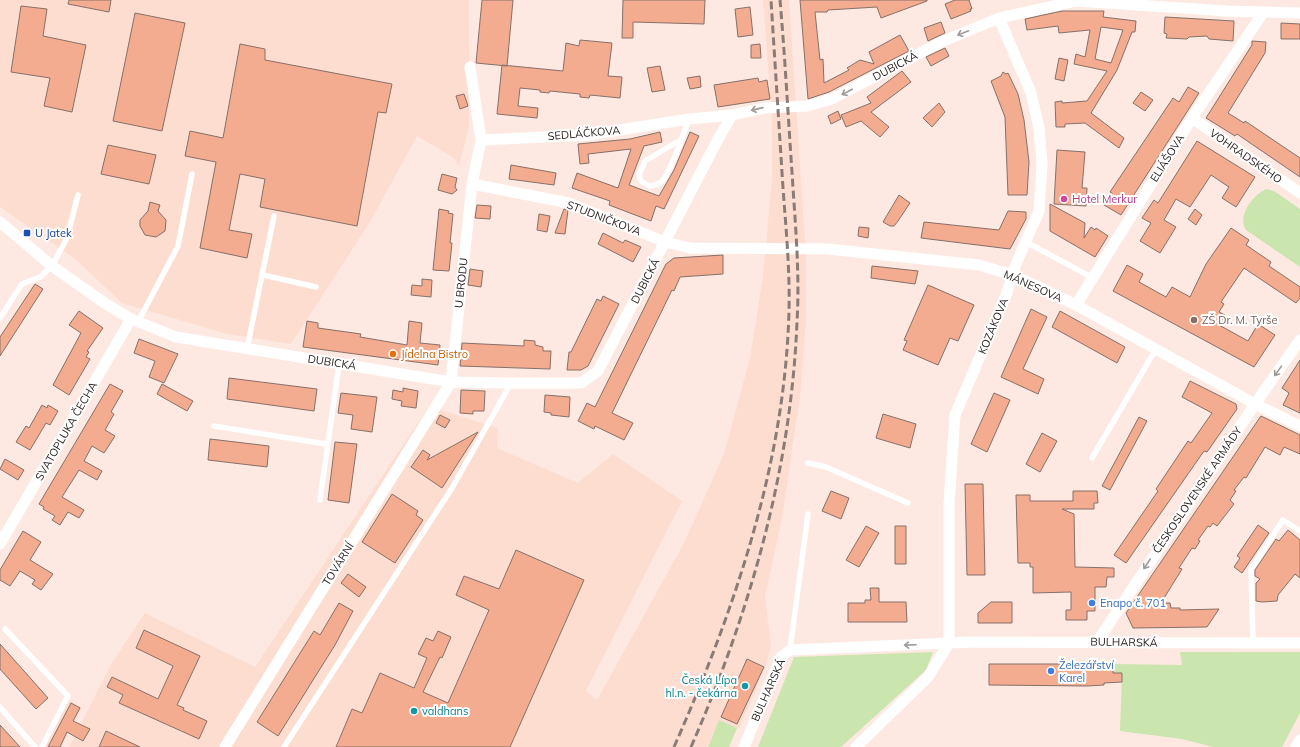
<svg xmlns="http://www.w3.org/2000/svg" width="1300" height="747" viewBox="0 0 1300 747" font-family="Mulish,sans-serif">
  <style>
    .built { fill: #feddd1 }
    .green { fill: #cae5ad }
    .building { fill: #f4ac91; stroke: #867068; fill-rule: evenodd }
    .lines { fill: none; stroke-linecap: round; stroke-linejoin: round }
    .lane { stroke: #fff; stroke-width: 5.5 }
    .street { stroke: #fff; stroke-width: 11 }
    .rail { stroke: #8a7b77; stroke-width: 3; stroke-dasharray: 8 4; stroke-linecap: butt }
    .oneway { stroke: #9e9a98 }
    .hotel-dot { fill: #d1479c; stroke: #fff; stroke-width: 1.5 }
    .transit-dot { fill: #1a4fb4; stroke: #fff; stroke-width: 1.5 }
    .education-dot { fill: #8d6e63; stroke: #fff; stroke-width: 1.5 }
    .food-dot { fill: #e8710a; stroke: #fff; stroke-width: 1.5 }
    .shop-dot { fill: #3f7fe0; stroke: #fff; stroke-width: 1.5 }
    .culture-dot { fill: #0f9aa8; stroke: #fff; stroke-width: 1.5 }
    .labels { text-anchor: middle; stroke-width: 4; stroke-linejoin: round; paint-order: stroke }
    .street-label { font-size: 11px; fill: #271e1b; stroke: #fff }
    .hotel-label { font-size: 11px; fill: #b23c85; stroke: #fff; text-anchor: start }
    .transit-label { font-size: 11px; fill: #164399; stroke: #fff; text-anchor: start }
    .education-label { font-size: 11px; fill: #785e54; stroke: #fff; text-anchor: start }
    .food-label { font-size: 11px; fill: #c56008; stroke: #fff; text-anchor: start }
    .shop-label { font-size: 11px; fill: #366cbe; stroke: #fff; text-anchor: start }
    .culture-label { font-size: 11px; fill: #0d838f; stroke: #fff; text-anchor: end }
  </style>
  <rect width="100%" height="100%" fill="#fee9e2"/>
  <path class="built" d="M0 0H469V126L459 166 454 158 417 136 370 222 291 344 227 334 122 303 75 259 0 207Z
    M763 0H789L806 256V320L800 397 782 518 765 597 771 645 766 665 739 729 719 720 707 747H69L111 664 145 613 255 667 429 406 498 428 497 448 578 483 613 454 682 501 586 691 597 700 684 543 724 454 750 358 763 276 772 178V117Z
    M68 700 82 707 61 747H44Z"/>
  <path class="green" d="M1266 189 1274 191 1300 209V267L1246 230C1237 216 1252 196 1266 189Z
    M933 652 926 670 841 747H758L794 657Z
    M1180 652H1300V713L1282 747H1213L1182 739 1120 731 1122 673H1113V664L1182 665Z
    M719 720 737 728 729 747H708Z"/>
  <path class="building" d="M69 0H111L109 12 68 4Z
    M482 0H513L507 66 476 63Z
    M623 0H705L704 24 633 22V38H622Z
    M800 0H927V1L881 18 877 7 828 10 827 12H815L820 60 823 59 824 83 849 70 847 68 860 60 874 64 869 52 900 35 909 51 829 92 808 99Z
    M955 0H969L972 9H970L971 11 951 19 945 4Z
    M21 6 47 9 43 36 86 45 72 112 44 106 50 78 11 72Z
    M750 7 753 35 738 37 735 9Z
    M1062 11H1104L1103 17 1136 21 1135 32H1132L1117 70 1091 113 1124 138 1119 148 1085 123 1065 124V127H1056L1055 102 1062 101V103L1087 101 1107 71 1074 64 1076 54 1085 57 1090 30 1059 33 1058 26 1027 30 1025 19ZM1101 27 1123 30 1111 63 1095 59Z
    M135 13 185 23 162 131 113 121Z
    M1165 17 1234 21 1233 41 1209 39 1207 36 1189 37 1187 39 1166 38 1167 34 1164 33Z
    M941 22 945 33 928 41 924 28Z
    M1281 23 1300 24V39H1281Z
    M580 40 612 43 608 76 622 77 620 98 590 95 589 98 580 97V94L550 91 549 93 540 92V90L520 88 518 106 538 108 537 118 497 114 502 65 563 71 566 43 579 46Z
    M1252 41 1266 42 1265 53 1228 113 1244 123 1245 121 1300 158V177L1237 134 1235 136 1206 118 1252 45Z
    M240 44 265 49V60L392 84 386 113 378 112 357 226 260 207 265 179 240 174 229 230 252 234 247 258 200 248 216 162 185 156 190 131 223 138Z
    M760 44 761 58H751V45Z
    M945 48 949 56 931 66 926 57Z
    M1059 58 1068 60 1064 81 1055 79Z
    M660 66 665 90 652 92 647 68Z
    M902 71 911 82 871 112 889 127 880 137 861 121 846 127 841 115 871 103 867 97Z
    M1003 72 1006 74 1008 73 1018 94 1024 120 1029 162 1027 195H1008L1005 117 991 81 1001 76Z
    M700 76 701 87 690 89 687 78Z
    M758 78 759 82 767 80 770 99 718 107 714 85Z
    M1188 87 1199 93 1121 215 1104 205 1112 193 1110 192 1173 98 1179 102Z
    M1141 92 1153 100 1145 111 1133 103Z
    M464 94 468 106 460 109 456 96Z
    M939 103 945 112 932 127 923 118Z
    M838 111 841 119 831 124 828 116Z
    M660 132 662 142 644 146 629 185 659 196 674 170 690 132 699 136 664 209 656 206 651 221 609 205 610 201 572 188 577 173 618 188 631 149 588 154 589 163 580 164 578 144 630 139Z
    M1197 141 1255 177 1236 207 1222 198 1229 187 1211 175 1190 207 1176 199 1164 220 1176 227 1160 253 1140 241 1151 223 1142 218 1154 200 1158 203Z
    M108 145 156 155 149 184 101 174Z
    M1057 150 1085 152 1082 188H1087L1086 206 1054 204Z
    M511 165 556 173 554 185 509 179Z
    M442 174 457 178 455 187 457 190 452 194 438 190Z
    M899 195 910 203 898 221 894 226H890L883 222Z
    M150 202 160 205 158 211 166 220 165 231 156 237 145 235 140 226V220L148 211Z
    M1050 204 1085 223 1084 238 1091 227 1095 230 1096 228 1108 236 1095 257 1050 231Z
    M477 205 491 206 490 219 475 218Z
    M439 209 449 211 448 213 453 214 450 243H452L449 271 433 270Z
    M564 209 568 210 565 234 555 233Z
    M1195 209 1202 215 1196 225 1188 219Z
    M1008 211 1026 212V219L1010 249 921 238 924 222 999 230Z
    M539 214 550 216 547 232 537 230Z
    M859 227 869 228 868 238 858 236Z
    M1231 228 1249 240 1246 245 1271 262 1269 266 1300 287V298L1296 303 1244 268 1221 302 1224 304 1219 312 1225 315 1219 325 1248 341 1258 324 1275 335 1254 367 1113 291 1127 265 1143 274 1139 282 1166 297 1172 287 1190 297 1206 264Z
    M603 233 623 243 625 240 641 247 633 262 598 244Z
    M723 255V274L680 277 674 291 672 290 612 413 633 423 624 440 595 426 594 429 578 421 587 403 595 407 666 264 674 258Z
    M872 266 918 271 915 284 871 278Z
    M470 269 483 271 481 287 468 285Z
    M422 279 432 280 431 297 411 295 412 285 422 286Z
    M35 284 43 289 0 356V337Z
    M928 285 974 305 958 341 950 338 938 365 903 350 907 341 904 340Z
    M603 296 619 304 588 366 581 370H567L569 352H571L597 299 601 301Z
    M1031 309 1047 317 1023 369 1044 379 1038 394 1001 377Z
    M79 311 103 328 87 351 89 352 86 357 90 359 69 395 53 385 81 333 69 325Z
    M1060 311 1125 347 1117 363 1052 327Z
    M307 321 318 323V328L361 334 360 337 407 345 409 321 422 323 420 343 440 345 438 365 303 347Z
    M139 339 178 354 164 383 149 377 155 361 134 353Z
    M524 340 535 341V345L543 347V351H551L550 369 460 366 462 343 524 346Z
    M1300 360V413L1283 405 1289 393 1282 388Z
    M229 378 317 389 314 411 227 399Z
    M1190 381 1236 404 1237 409 1207 452 1204 451 1126 563 1114 555 1158 491 1156 489 1188 441 1191 443 1212 413 1182 397Z
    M110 384 123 391 111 412 114 414 105 430 115 436 104 453 92 446 84 461 102 471 97 480 79 470 62 497 84 510 79 518 68 512 60 525 52 520 55 516 43 509 44 507 39 504Z
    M162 384 193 401 187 411 157 394Z
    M403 388 418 391 416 408 401 406 402 401 392 399 393 390 403 392Z
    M461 390 485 391 484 411H473V414L460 413Z
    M341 393 377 397 372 432 351 429 353 415 338 413Z
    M994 393 1010 400 987 452 971 444Z
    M545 395 570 397 569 417 551 415V413L544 412Z
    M42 405 47 408 48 405 58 411 50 425 46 423 30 450 16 442 26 426 29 428Z
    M883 414 916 424 910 448 876 438Z
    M440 415 450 420 445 428 436 423Z
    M1261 416 1300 435V454L1284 447 1280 455 1265 447 1246 478 1244 477 1234 490 1236 491 1230 500 1234 504 1217 526 1213 523 1210 527 1208 526 1198 540 1200 541 1195 549 1192 548 1179 568 1182 569 1161 603H1170L1171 608H1180V610L1219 609 1207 627 1133 628 1126 613Z
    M1139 417 1147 421 1110 490 1102 486Z
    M478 432 442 488 411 467 423 450 430 455 427 460Z
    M1042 433 1057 441 1040 472 1026 464Z
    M210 439 269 446 267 467 208 460Z
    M335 442 357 444 349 503 328 500Z
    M5 459 24 470 18 480 0 469Z
    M965 484H983L985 575H967Z
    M831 491 849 498 841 519 822 511Z
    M1073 491H1097L1098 503H1094V509H1062L1074 514 1075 567 1114 568V577H1107L1106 587H1095V611H1087V620H1066V610H1071V592L1033 593V567H1030V563H1018L1016 495H1030V501H1073Z
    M392 494 418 511 416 515 423 520 395 563 362 542Z
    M1258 525 1269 533 1242 573 1234 567 1240 558 1237 556Z
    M866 526 879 533 859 567 846 560Z
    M895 526H906V564H895Z
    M1288 530 1300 540V578L1295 574 1278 595 1277 601 1262 602 1256 601V583L1260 579 1255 576V570L1276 539 1279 541Z
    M23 531 41 542 30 560 53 574 41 590 32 584 35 580 20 571 10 586 0 580V570Z
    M516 550 584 580 510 747H336L352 709 362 713 380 673 414 688 427 658 418 654 426 638 433 641 438 631 451 637 442 658 440 657 423 692 448 703 489 610 456 595 464 576 499 589Z
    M348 574 366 587 359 597 341 583Z
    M870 588H879V602H906L907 622H848V603H865V600H871Z
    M991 602H1012V623H978V613Z
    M339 603 353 611 335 645 278 736 257 722 314 631 320 635Z
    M144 630 200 656 177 705 184 708 183 710 207 721 199 739 119 703 123 695 107 687 112 677 158 699 173 666 136 648Z
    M0 644 48 698 36 709 0 669Z
    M747 659 764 667 737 724 721 717Z
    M989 664H1113V673H1122V682L1104 683V685L1087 686 989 685Z
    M71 703 80 708 73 721 90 729 83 741 67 732 60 747H48Z
    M0 725 20 747H0Z
    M106 731 140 747H99Z"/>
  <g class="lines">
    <path class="lane" d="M682 139 645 161 639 175 641 181 649 186C654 186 659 184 663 180 671 171 684 132 689 119
      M1026 242 1093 278
      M263 275 316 287
      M0 318 22 284 40 277 52 266 67 238 78 195
      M138 322 178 246 192 174
      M247 349 274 216
      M214 426 326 444
      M1092 458 1156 349
      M808 463 826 467 908 503
      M320 500 339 364
      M5 629 68 696 42 747
      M1253 643 1251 569 1283 520 1300 531
      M790 650 808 514
      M0 707 35 747
      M284 747 452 488 511 383"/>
    <path class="street" d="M1192 118 1300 193
      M481 140 588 135 689 119 732 115 764 108 807 106 832 99 941 42 999 18 1076 1 1227 11 1300 13
      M472 184 569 203 665 242 690 248 828 249 979 265 1013 275 1076 305 1255 404 1300 426
      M0 222 52 266 106 304 131 319 176 337 451 382 511 383H581L598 371 717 141 732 115
      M1076 305 1192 118 1263 13
      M0 544 131 319
      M1097 642 1255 404 1300 340
      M949 643V503L955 415 1006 295 1016 264 1039 211 1042 164 1039 128 1031 93 999 18
      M225 747 451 382 472 184 481 140 470 67
      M744 747 781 657 790 650 972 642 1300 643
      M856 747 928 677 949 643
      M1296 747 1300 740"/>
    <path class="rail" d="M674 747C735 609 785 463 789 311 790 270 786 229 783 188 779 125 775 63 771 0
      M691 747C750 612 791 470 797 322 800 272 795 222 792 172 788 115 785 57 780 0"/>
  </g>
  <defs><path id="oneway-shaft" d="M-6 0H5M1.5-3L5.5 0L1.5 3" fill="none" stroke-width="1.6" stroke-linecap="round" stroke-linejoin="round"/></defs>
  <g class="oneway">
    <use href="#oneway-shaft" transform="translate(963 33) rotate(158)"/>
    <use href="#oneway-shaft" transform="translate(847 92) rotate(152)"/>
    <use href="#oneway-shaft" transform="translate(757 109) rotate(167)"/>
    <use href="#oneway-shaft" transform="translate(1278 371) rotate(125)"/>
    <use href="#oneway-shaft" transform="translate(1147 564) rotate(124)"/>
    <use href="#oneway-shaft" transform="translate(910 645) rotate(178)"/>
  </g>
  <circle class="hotel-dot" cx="1064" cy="199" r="4"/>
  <rect class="transit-dot" x="23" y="229" width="8" height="8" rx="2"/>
  <circle class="education-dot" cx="1194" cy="320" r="4"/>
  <circle class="food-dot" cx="393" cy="354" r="4"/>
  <g class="shop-dot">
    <circle cx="1092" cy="603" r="4"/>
    <circle cx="1051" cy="671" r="4"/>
  </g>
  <g class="culture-dot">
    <circle cx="745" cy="686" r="4"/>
    <circle cx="414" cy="711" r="4"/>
  </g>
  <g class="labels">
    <g class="street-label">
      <text transform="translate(895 66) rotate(-28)" y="4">DUBICKÁ</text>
      <text transform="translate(584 133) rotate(-5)" y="4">SEDLÁČKOVA</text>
      <text transform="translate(1246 156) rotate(35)" y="4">VOHRADSKÉHO</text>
      <text transform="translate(1167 158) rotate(-58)" y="4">ELIÁŠOVA</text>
      <text transform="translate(604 218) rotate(21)" y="4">STUDNIČKOVA</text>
      <text transform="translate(645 281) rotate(-63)" y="4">DUBICKÁ</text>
      <text transform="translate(461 283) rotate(-84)" y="4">U BRODU</text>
      <text transform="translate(1033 286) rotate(24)" y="4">MÁNESOVA</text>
      <text transform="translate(993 326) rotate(-67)" y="4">KOZÁKOVA</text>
      <text transform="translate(332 362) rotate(9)" y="4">DUBICKÁ</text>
      <text transform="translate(66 431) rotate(-60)" y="4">SVATOPLUKA ČECHA</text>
      <text transform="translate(1197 490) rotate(-56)" y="4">ČESKOSLOVENSKÉ ARMÁDY</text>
      <text transform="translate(338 564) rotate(-58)" y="4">TOVÁRNÍ</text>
      <text transform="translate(1124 642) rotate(1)" y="4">BULHARSKÁ</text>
      <text transform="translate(768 690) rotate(-66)" y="4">BULHARSKÁ</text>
    </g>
    <g class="hotel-label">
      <text x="1072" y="203">Hotel Merkur</text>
    </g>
    <g class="transit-label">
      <text x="35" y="237">U Jatek</text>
    </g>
    <g class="education-label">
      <text x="1202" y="324">ZŠ Dr. M. Tyrše</text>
    </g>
    <g class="food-label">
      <text x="401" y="358">Jídelna Bistro</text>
    </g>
    <g class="shop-label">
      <text x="1100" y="607">Enapo č. 701</text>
      <text x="1059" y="669">Železářství<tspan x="1059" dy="13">Karel</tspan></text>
    </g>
    <g class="culture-label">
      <text x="737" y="684">Česká Lípa<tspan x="737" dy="13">hl.n. - čekárna</tspan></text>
      <text x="422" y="715" text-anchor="start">valdhans</text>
    </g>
  </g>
</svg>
